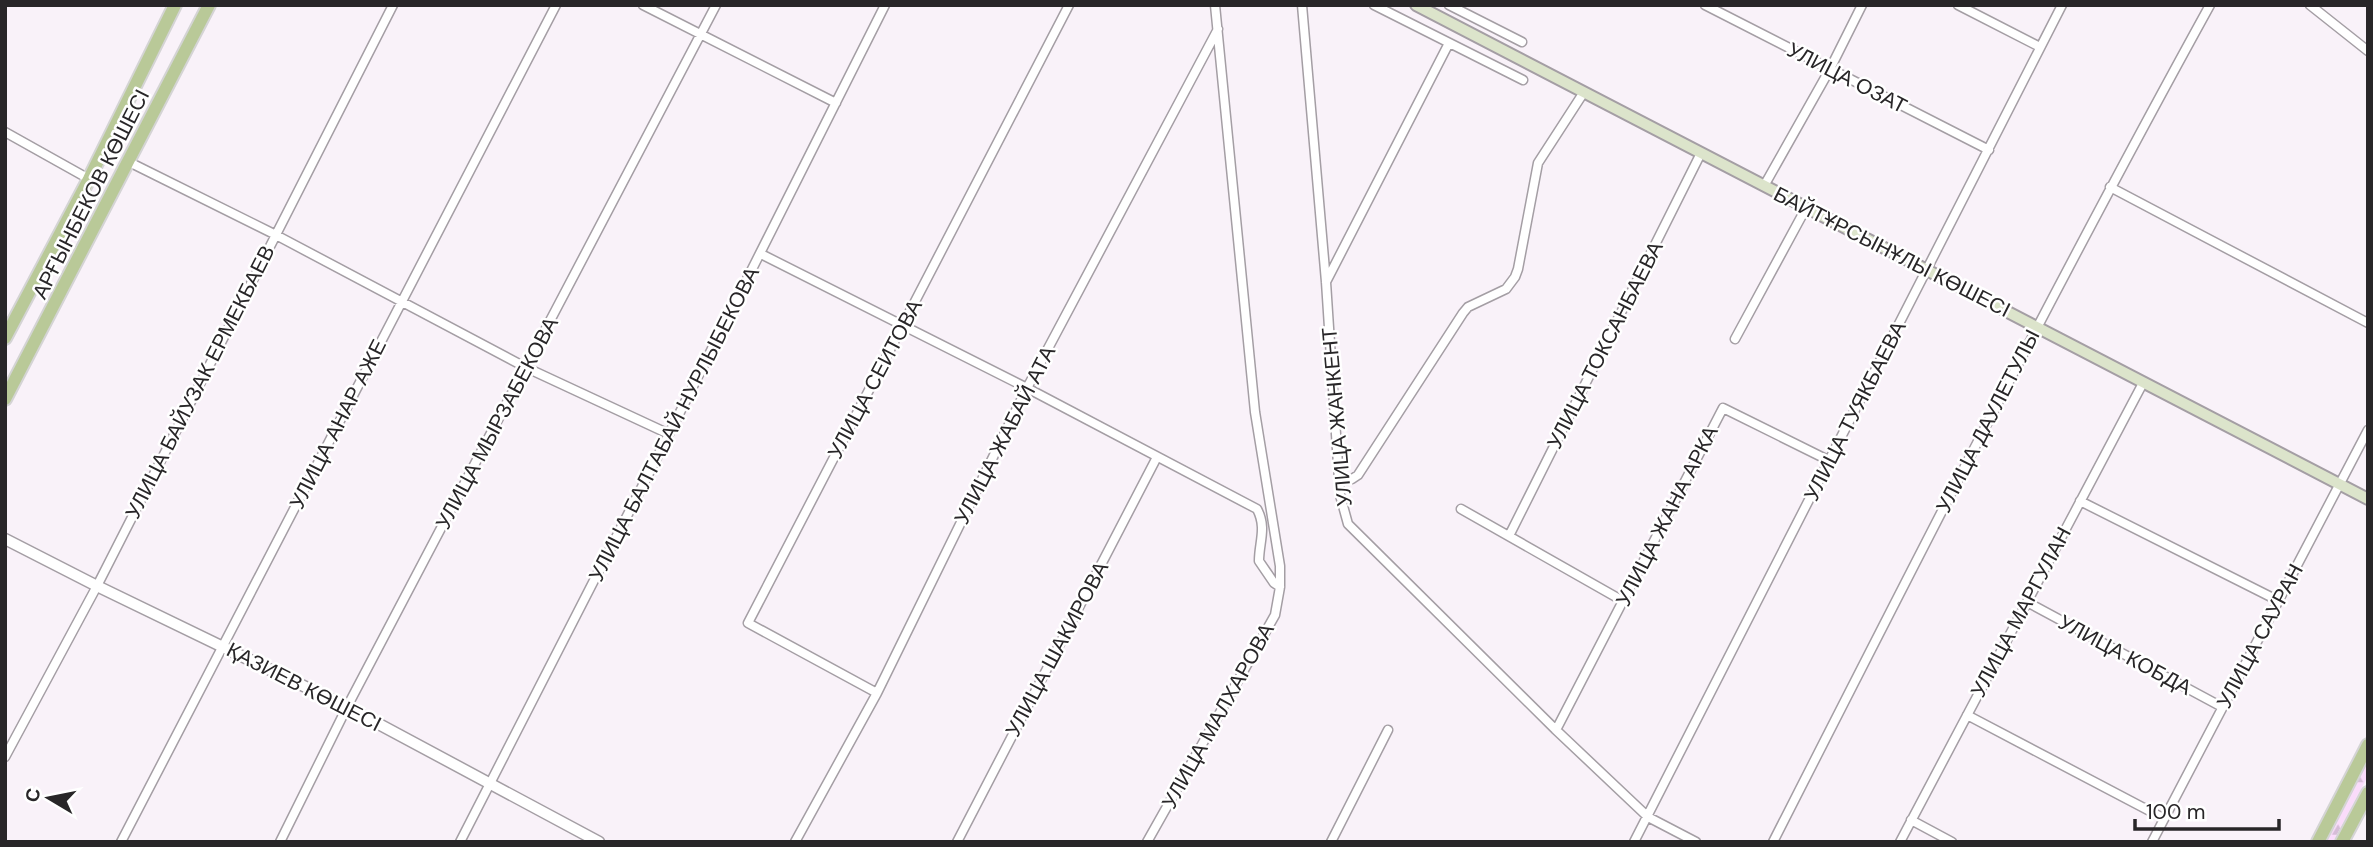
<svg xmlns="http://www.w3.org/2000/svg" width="2373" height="847" viewBox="0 0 2373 847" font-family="'DM Sans',sans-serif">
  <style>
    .forest { fill: url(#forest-firs) }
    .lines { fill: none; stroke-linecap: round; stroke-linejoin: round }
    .minor-casing { stroke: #a49ea4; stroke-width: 11 }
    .tertiary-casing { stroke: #a49ea4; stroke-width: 13 }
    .secondary-casing { stroke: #a49ea4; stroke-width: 14 }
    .primary-casing { stroke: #d4d4d4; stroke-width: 16 }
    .minor { stroke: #fff; stroke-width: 8 }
    .tertiary { stroke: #fff; stroke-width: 10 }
    .secondary { stroke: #dce4cb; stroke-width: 10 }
    .primary { stroke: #b9c998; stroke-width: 12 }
    .labels { text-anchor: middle; stroke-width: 5; stroke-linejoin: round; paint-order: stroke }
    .street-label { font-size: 21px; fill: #282628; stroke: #fff }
  </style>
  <defs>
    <pattern id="forest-firs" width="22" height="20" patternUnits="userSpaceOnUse" patternTransform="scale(1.75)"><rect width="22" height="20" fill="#fadcfb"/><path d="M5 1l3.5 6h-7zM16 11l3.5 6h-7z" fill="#d6bdd7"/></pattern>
  </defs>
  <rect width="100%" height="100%" fill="#f9f2f9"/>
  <path class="forest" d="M2368 757V776L2333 842H2323Z"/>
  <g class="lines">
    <defs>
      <path id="minor" d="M643 5 836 103
        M1302 5 1326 282 1340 495 1348 524 1556 730 1648 817 1696 842
        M1374 5 1523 80
        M1449 5 1522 42
        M1705 5 1989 150
        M1958 5 2040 47
        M2310 5 2368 51
        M5 132 89 179
        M129 162 274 234 527 368 669 434
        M1764 186 1830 69 1862 5
        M2110 187 2368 323
        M761 254 1027 388 1257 509C1267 528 1259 542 1259 561L1274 583 1280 587
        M1326 282 1449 43
        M1735 339 1806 208
        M1339 481 1352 479 1358 475 1463 313 1468 307 1506 289 1515 277 1518 269 1538 163 1584 92
        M2080 501 2279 601
        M1461 509 1623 601
        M1509 536 1701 153
        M2027 602 2222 707
        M877 693 748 623 1069 5
        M1967 715 2163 818
        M1556 730 1723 408 1830 461
        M5 757 97 586 393 5
        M1911 820 1952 842
        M121 842 556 5
        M280 842 347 707 716 5
        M460 842 669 434 885 5
        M795 842 877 693 1027 388 1218 29
        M957 842 1157 457
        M1147 842 1275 615 1280 587V566L1255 412 1215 5
        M1331 842 1388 730
        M1634 842 2062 5
        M1773 842C1916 561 2058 281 2210 5
        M1900 842 2143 383
        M2152 842 2368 430"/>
      <path id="tertiary" d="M5 539 97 586 347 707 599 842"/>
      <path id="secondary" d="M1416 5 2368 499"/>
      <path id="primary" d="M5 338 89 179 175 5
        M5 399 209 5
        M2318 842 2368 745
        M2342 842 2368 793"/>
    </defs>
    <use href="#minor" class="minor-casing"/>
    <use href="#tertiary" class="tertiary-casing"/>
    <use href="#secondary" class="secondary-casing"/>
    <use href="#primary" class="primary-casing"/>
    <use href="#minor" class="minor"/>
    <use href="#tertiary" class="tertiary"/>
    <use href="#secondary" class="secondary"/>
    <use href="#primary" class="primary"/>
  </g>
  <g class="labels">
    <g class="street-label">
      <text transform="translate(1847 78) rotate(27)" y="7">УЛИЦА ОЗАТ</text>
      <text transform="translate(91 194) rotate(-63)" y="7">АРҒЫНБЕКОВ КӨШЕСІ</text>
      <text transform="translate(1892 252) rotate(27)" y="7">БАЙТҰРСЫНҰЛЫ КӨШЕСІ</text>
      <text transform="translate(1605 345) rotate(-63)" y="7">УЛИЦА ТОКСАНБАЕВА</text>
      <text transform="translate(875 379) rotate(-62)" y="7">УЛИЦА СЕИТОВА</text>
      <text transform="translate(200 382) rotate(-63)" y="7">УЛИЦА БАЙУЗАК ЕРМЕКБАЕВ</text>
      <text transform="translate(1855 411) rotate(-63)" y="7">УЛИЦА ТУЯКБАЕВА</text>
      <text transform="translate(1337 417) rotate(-95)" y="7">УЛИЦА ЖАНКЕНТ</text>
      <text transform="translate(1988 421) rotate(-63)" y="7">УЛИЦА ДАУЛЕТУЛЫ</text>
      <text transform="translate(497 423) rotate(-62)" y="7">УЛИЦА МЫРЗАБЕКОВА</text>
      <text transform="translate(338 424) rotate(-63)" y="7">УЛИЦА АНАР АЖЕ</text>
      <text transform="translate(674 424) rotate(-63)" y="7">УЛИЦА БАЛТАБАЙ НУРЛЫБЕКОВА</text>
      <text transform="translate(1005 435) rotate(-63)" y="7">УЛИЦА ЖАБАЙ АТА</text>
      <text transform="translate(1667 516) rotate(-63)" y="7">УЛИЦА ЖАНА АРКА</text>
      <text transform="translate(2021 612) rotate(-62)" y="7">УЛИЦА МАРГУЛАН</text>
      <text transform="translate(2260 636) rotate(-62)" y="7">УЛИЦА САУРАН</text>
      <text transform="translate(1057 649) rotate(-62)" y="7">УЛИЦА ШАКИРОВА</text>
      <text transform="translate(2125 655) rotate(28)" y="7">УЛИЦА КОБДА</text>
      <text transform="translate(304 687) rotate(27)" y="7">ҚАЗИЕВ КӨШЕСІ</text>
      <text transform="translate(1218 716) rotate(-61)" y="7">УЛИЦА МАЛХАРОВА</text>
    </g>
  </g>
  <rect width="2373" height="847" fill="none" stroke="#282628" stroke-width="14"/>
  <g transform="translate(49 798) rotate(280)" stroke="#ffffff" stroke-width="5" paint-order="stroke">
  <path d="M0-5L12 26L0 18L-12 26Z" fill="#282628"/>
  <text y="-10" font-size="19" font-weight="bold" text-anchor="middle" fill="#282628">С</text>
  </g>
  <path d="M2135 819v10h144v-10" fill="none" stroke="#282628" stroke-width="3.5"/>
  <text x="2146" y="819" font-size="21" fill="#282628" stroke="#ffffff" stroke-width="5" paint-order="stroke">100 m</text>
</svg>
